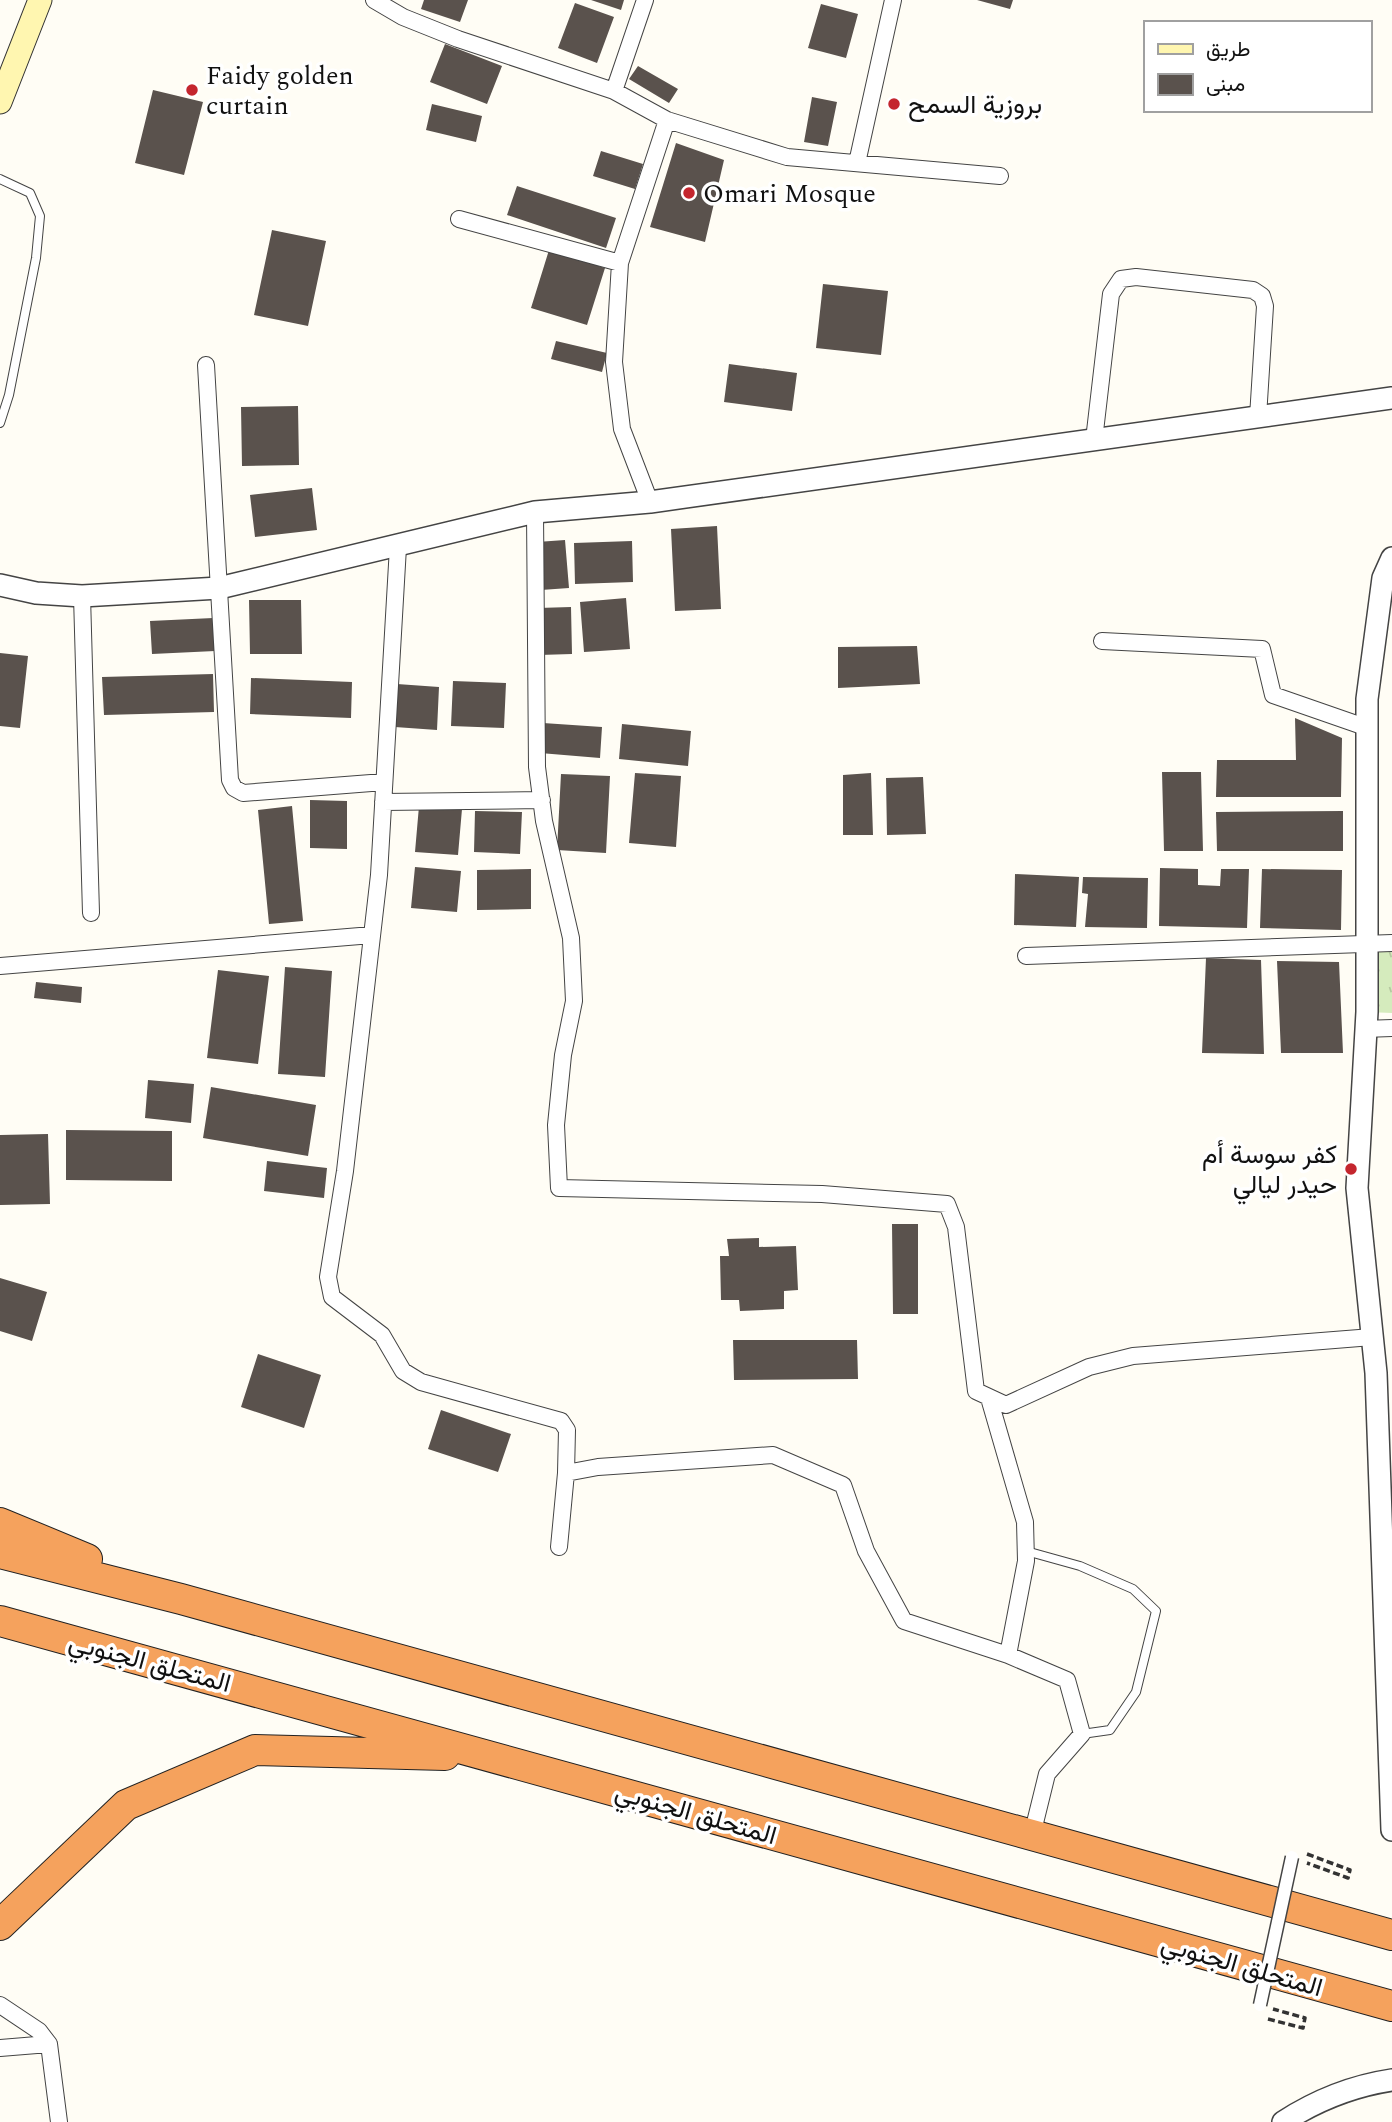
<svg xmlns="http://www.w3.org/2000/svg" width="1392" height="2122" viewBox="0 0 1392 2122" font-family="Spectral,Vazirmatn,serif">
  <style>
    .grass { fill: url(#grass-tufts) }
    .building { fill: #5a524d }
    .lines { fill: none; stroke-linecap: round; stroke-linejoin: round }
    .service-casing { stroke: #444; stroke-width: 10 }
    .minor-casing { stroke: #444; stroke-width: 18 }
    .tertiary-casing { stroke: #444; stroke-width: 24 }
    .secondary-casing { stroke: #333; stroke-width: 25 }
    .motorway-casing { stroke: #222; stroke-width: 32 }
    .path { stroke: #333; stroke-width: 3.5; stroke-dasharray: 7 3.5; stroke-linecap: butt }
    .service { stroke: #fff; stroke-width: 8 }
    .minor { stroke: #fff; stroke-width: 16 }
    .tertiary { stroke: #fff; stroke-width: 21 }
    .secondary { stroke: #fff6b0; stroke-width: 23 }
    .motorway { stroke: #f5a25d; stroke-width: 30 }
    .pedestrian-bridge-casing { stroke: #444; stroke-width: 15; stroke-linecap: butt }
    .pedestrian-bridge { stroke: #fff; stroke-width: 12 }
    .poi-dot { fill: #c4262e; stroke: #fff; stroke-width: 2.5 }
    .labels { text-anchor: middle; stroke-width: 7; stroke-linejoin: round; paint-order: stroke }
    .poi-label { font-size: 26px; fill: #111; stroke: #fff; text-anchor: start }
    .street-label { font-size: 26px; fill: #111; stroke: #fff }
  </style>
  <defs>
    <pattern id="grass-tufts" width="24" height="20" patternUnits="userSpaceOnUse" patternTransform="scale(1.75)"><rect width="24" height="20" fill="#d5ebbd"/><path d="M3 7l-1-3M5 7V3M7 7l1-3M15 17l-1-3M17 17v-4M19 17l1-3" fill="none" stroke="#b6c8a1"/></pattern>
  </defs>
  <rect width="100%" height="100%" fill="#fffdf5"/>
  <path class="grass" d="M1392 951V1013L1367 1012 1368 952Z"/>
  <path class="building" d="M424 0H468L460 22 421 9Z
    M591 0H624L621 10Z
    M977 0H1013L1010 9Z
    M575 3 614 17 597 63 558 48Z
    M821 4 858 14 846 58 808 48Z
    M445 44 502 66 487 104 430 82Z
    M638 66 678 89 669 103 629 79Z
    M153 90 203 102 184 175 135 163Z
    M812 97 837 102 828 146 804 142Z
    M432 104 482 116 476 142 426 130Z
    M676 143 724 160 705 242 650 227Z
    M601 151 643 164 635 189 593 176Z
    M517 186 616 218 606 248 507 215Z
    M272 230 326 241 308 326 254 315Z
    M549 250 605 268 587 325 531 308Z
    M823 284 888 291 881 355 816 348Z
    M556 341 607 353 602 372 551 359Z
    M729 364 797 373 792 411 724 402Z
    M298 406 299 465 242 466 241 407Z
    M312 488 317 530 255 537 250 495Z
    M717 526 721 609 675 611 671 529Z
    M565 540 569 588 541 590 537 542Z
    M632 541 633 582 575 584 574 543Z
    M626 598 630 649 584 652 580 602Z
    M249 600H301L302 654H250Z
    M571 607 572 654 539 655 538 608Z
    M213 618 215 651 152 654 150 621Z
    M917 646 920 684 838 688V647Z
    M0 653 28 656 20 728 0 726Z
    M213 674 214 712 104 715 102 677Z
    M251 678 352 682 351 718 250 714Z
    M453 681 506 683 504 728 451 726Z
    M397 684 439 687 437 730 395 727Z
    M1295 718 1342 738 1341 797H1216L1217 760H1296Z
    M543 723 602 727 600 758 540 753Z
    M622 724 691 731 688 766 619 759Z
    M1162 772H1201L1203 851H1164Z
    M635 773 681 776 676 847 629 843Z
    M871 773 873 835H843V775Z
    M561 774 610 776 606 853 557 850Z
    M923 777 926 834 887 835 886 778Z
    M310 800 347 801V849L310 848Z
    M292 806 303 921 269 924 258 810Z
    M419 806 462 809 458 855 415 852Z
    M475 811 522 812 520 854 474 852Z
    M1343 811V851H1217L1216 812Z
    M415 867 461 871 457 912 411 908Z
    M1160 868 1198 869V885L1220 886 1221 869H1249L1247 928 1159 926Z
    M531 869V909L477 910V870Z
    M1262 869 1342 870 1341 930 1260 928Z
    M1015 874 1079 877 1076 927 1014 925Z
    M1083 877 1148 878 1147 928 1085 927 1088 894 1082 893Z
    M1206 958 1261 960 1264 1054 1202 1053Z
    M1277 961 1339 962 1343 1053H1281Z
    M285 967 332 971 325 1077 278 1074Z
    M218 970 269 976 258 1064 207 1058Z
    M36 982 82 987 81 1003 34 998Z
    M148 1080 194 1084 191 1123 145 1118Z
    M211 1087 316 1105 308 1156 203 1138Z
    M66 1130 172 1131V1181L66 1180Z
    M48 1134 50 1204 0 1205V1135Z
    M267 1161 327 1168 324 1198 264 1191Z
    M892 1224H918V1314H893Z
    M759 1238V1247L796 1246 798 1290 784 1291V1309L740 1311 739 1300H721L720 1256H729L727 1239Z
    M0 1278 47 1292 32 1341 0 1331Z
    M733 1340H857L858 1379 734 1380Z
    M258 1354 321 1375 304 1428 241 1407Z
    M441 1410 511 1434 498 1472 428 1449Z"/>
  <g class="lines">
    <defs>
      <path id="service" d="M0 179 30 193 40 216 36 258 9 395 0 423
        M1026 1551 1080 1566 1133 1589 1156 1611 1136 1692 1110 1730 1082 1734"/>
      <path id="minor" d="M374 0 403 17 458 39 614 91 667 120 787 157 1000 176
        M614 91 645 0
        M857 163 893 0
        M459 219 620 263
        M206 365 230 780 234 788 243 793 384 782
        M1094 440 1111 294 1121 279 1136 277 1253 290 1262 296 1265 306 1258 417
        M650 502 622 429 614 362 620 263 667 120
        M535 512 537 767 544 821 571 938 574 1001 563 1055 556 1125 559 1188 822 1194 947 1204 956 1227 976 1391 1006 1405 1089 1367 1133 1356 1372 1337
        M398 547 379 875 345 1171 328 1277 332 1297 382 1335 403 1371 421 1382 561 1421 567 1430 566 1473
        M82 596 91 913
        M1102 641 1262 649 1273 695 1368 728
        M383 802 542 800
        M1026 956 1392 943
        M0 966 372 935
        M1364 1029 1392 1028
        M989 1398 1025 1522 1026 1561 1008 1655
        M559 1547 566 1473 598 1467 773 1455 843 1485 866 1551 904 1621 1008 1655 1067 1680 1082 1734 1047 1774 1032 1835
        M0 2005 39 2031 49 2044 59 2122
        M0 2048 49 2044"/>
      <path id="tertiary" d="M1392 558 1383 578 1367 699V1012L1357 1188 1376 1373 1392 1830
        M0 585 36 593 82 596 219 588 535 512 650 502 1392 398
        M1283 2122C1317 2100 1352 2086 1392 2080"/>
      <path id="secondary" d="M0 102 40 0"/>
      <path id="motorway" d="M0 1523 87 1559
        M0 1553 181 1599 1392 1935
        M0 1621 1392 2006
        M0 1925 126 1805 255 1750 445 1755"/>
    </defs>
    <use href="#service" class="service-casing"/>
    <use href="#minor" class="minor-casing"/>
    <use href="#tertiary" class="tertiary-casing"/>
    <use href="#secondary" class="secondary-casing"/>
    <use href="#motorway" class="motorway-casing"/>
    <path class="path" d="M1307 1854 1350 1870 1348 1878 1307 1863
      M1268 2019 1303 2028 1305 2018 1273 2009"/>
    <use href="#service" class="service"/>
    <use href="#minor" class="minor"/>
    <use href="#tertiary" class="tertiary"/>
    <use href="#secondary" class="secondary"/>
    <use href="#motorway" class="motorway"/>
    <defs>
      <path id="pedestrian-bridge" d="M1260 2005 1292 1857"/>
    </defs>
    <use href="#pedestrian-bridge" class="pedestrian-bridge-casing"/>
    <use href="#pedestrian-bridge" class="pedestrian-bridge"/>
  </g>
  <g class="poi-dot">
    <circle cx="192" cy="90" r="7"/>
    <circle cx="894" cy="104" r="7"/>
    <circle cx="689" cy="193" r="7"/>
    <circle cx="1351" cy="1169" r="7"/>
  </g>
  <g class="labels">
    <g class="poi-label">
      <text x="206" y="84">Faidy golden<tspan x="206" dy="30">curtain</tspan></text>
      <text x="908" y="113">بروزية السمح</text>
      <text x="703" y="202">Omari Mosque</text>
      <text x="1337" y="1163" text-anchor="end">كفر سوسة أم<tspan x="1337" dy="30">حيدر ليالي</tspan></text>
    </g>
    <g class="street-label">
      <text transform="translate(150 1662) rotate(15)" y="9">المتحلق الجنوبي</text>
      <text transform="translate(696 1813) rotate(16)" y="9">المتحلق الجنوبي</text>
      <text transform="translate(1242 1965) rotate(16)" y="9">المتحلق الجنوبي</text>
    </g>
  </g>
  <rect x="1144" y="21" width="228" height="91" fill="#ffffff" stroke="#a0a0a0" stroke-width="2"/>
  <rect x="1158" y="44" width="35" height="10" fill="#fff6b0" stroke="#a0a0a0" stroke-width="2"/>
  <text x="1206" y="56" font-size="21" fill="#111111">طريق</text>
  <rect x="1158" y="74" width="35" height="21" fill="#5a524d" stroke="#a0a0a0" stroke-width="2"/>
  <text x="1206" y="91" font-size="21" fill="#111111">مبنى</text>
</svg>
